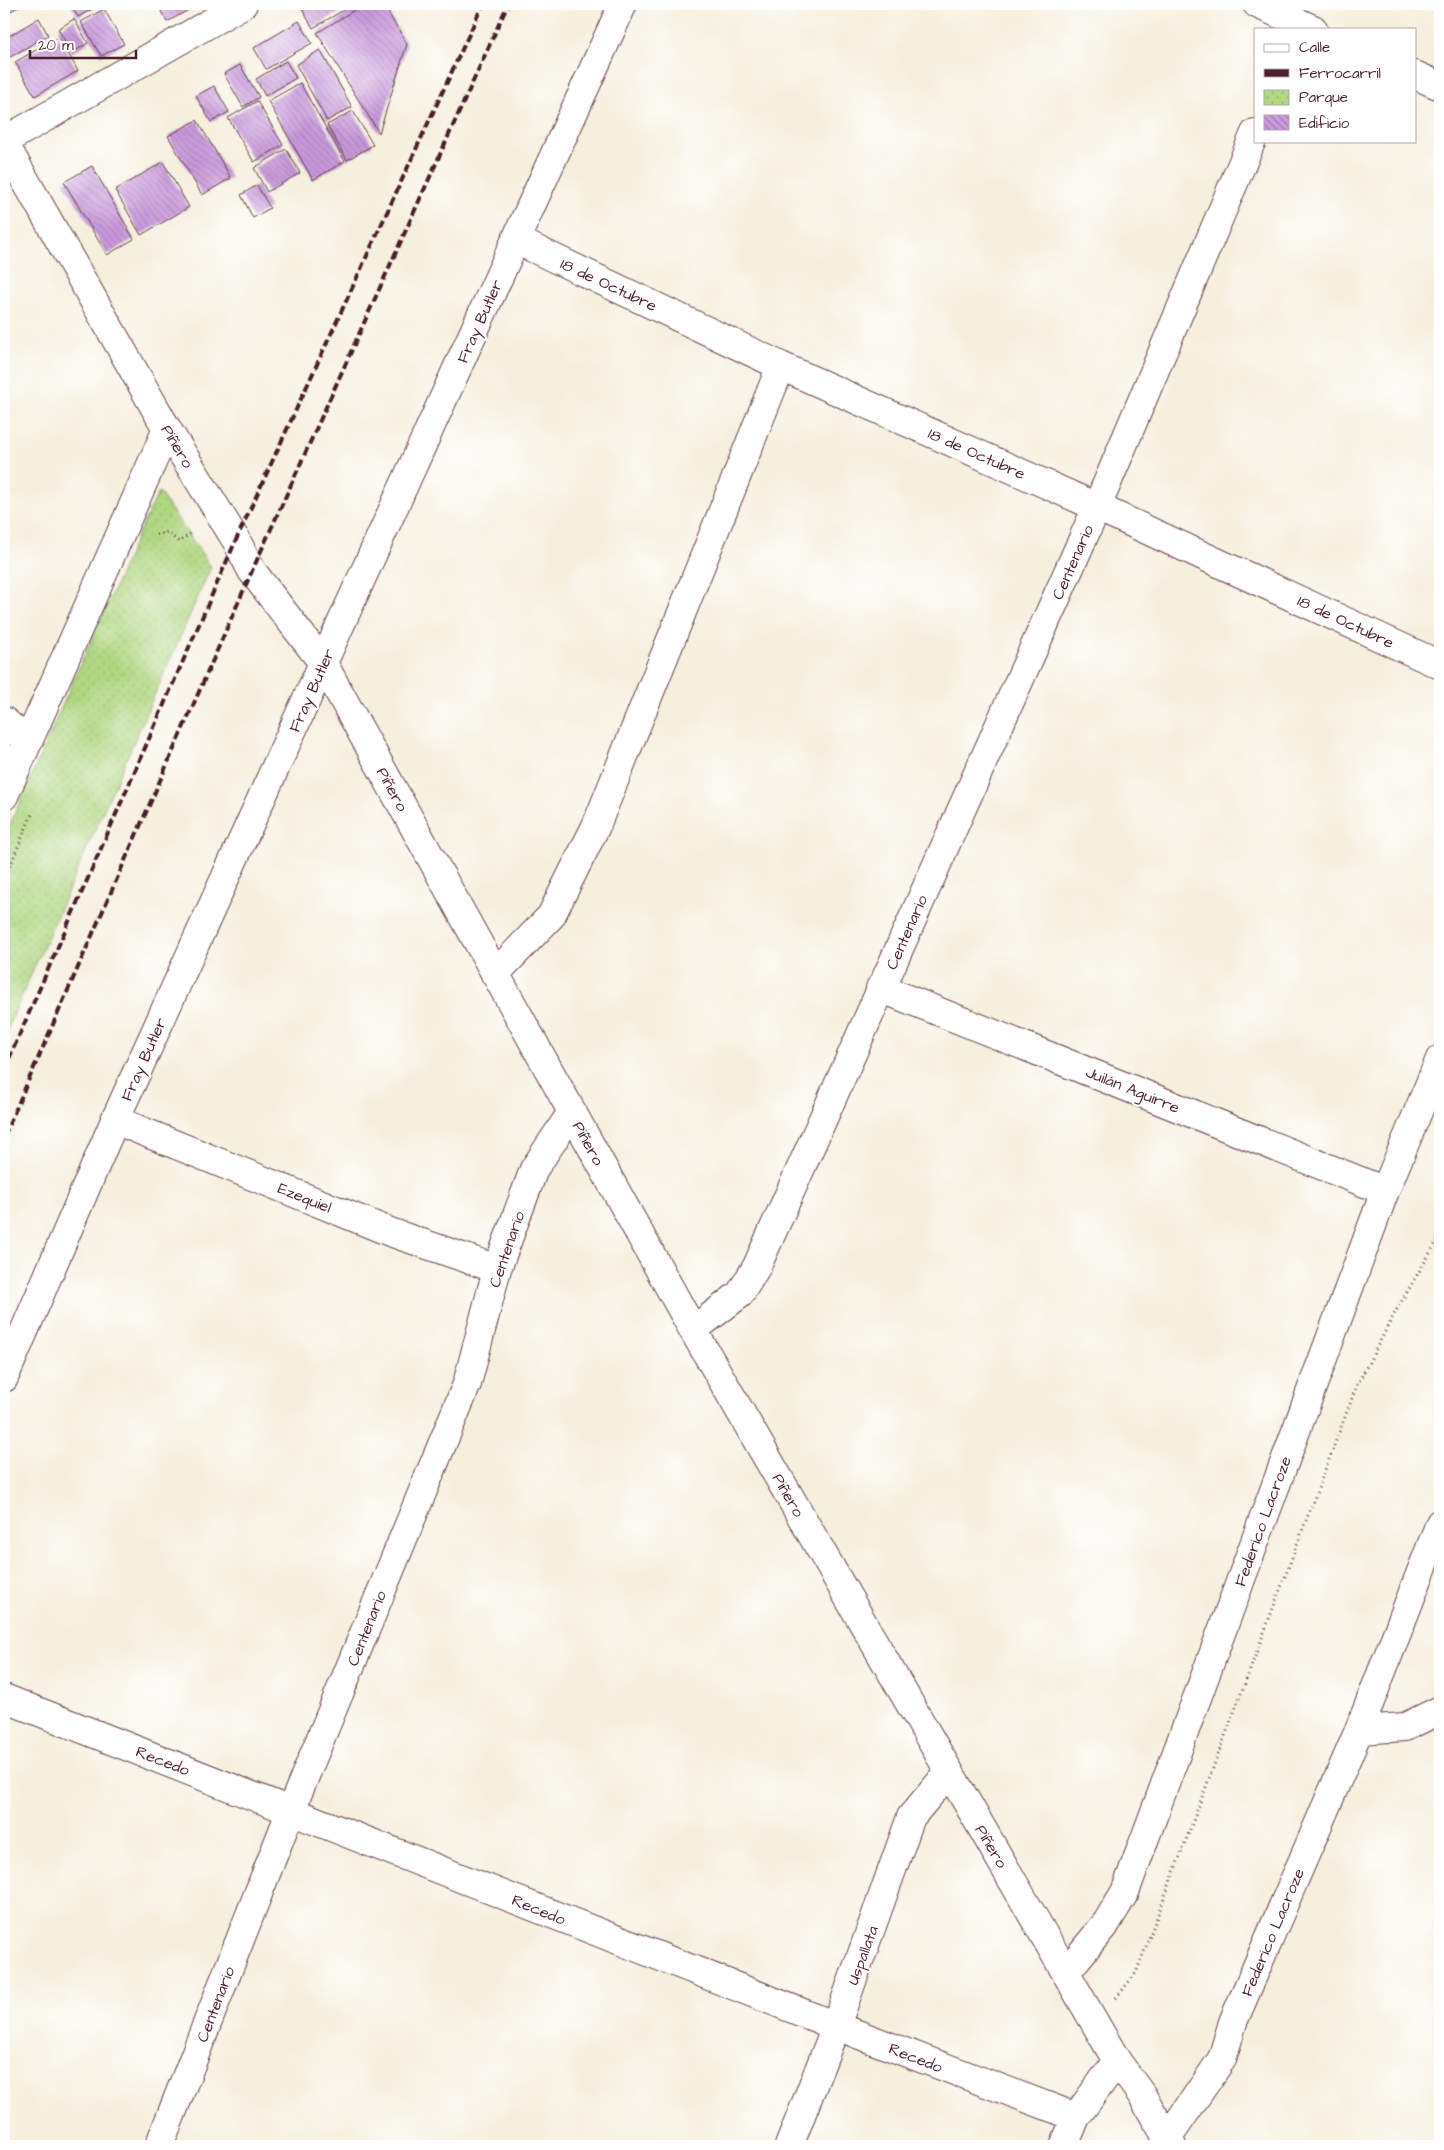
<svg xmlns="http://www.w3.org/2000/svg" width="1444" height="2150" viewBox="0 0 1444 2150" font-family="'Architects Daughter',sans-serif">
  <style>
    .park { fill: url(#park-dots); stroke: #7d7b56 }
    .building { fill: url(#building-back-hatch) }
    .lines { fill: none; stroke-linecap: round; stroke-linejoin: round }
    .minor-casing { stroke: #643e46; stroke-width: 30 }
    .tertiary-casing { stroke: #643e46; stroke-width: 30 }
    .path { stroke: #643e46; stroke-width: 3; stroke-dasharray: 1 4; stroke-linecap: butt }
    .minor { stroke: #fff; stroke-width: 28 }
    .tertiary { stroke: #fff; stroke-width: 28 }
    .rail { stroke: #4a1f2b; stroke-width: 4; stroke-dasharray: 8 4; stroke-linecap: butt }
    .labels { text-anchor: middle; stroke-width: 4.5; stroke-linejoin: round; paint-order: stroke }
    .street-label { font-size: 16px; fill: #4a1f2b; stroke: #fff }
  </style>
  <defs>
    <pattern id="park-dots" width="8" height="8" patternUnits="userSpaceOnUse" patternTransform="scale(1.25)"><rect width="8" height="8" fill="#b0d781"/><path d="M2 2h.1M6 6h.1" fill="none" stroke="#99b870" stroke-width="1.8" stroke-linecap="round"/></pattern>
    <pattern id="building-back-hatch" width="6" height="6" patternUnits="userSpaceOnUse" patternTransform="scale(1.25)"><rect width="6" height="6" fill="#c99adc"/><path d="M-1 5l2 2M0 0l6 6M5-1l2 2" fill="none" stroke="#a57db3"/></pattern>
  </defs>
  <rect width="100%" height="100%" fill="#fff"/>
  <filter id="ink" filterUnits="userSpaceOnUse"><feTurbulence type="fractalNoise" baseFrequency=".02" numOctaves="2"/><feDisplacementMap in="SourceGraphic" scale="10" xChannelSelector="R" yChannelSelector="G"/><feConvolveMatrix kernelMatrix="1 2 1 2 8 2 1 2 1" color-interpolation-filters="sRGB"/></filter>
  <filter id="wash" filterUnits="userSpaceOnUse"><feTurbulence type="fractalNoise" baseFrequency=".0096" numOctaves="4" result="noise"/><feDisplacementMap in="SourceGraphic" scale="20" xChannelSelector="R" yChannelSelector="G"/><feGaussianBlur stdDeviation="1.12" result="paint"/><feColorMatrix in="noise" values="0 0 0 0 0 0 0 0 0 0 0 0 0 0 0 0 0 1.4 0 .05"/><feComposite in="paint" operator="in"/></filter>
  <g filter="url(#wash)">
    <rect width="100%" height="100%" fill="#f5efdd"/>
    <path class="park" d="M159 492 211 567 4 1036V838L139 532Z"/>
    <g id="blocks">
      <path class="building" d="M4 4H23L4 15Z
        M70 4H98L99 5 78 17Z
        M157 4H199L167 22Z
        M299 4H354L313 28Z
        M364 4H383L407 44 379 133 317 33Z
        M104 9 124 44 101 56 81 22Z
        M39 18 48 35 5 60 4 39Z
        M74 19 88 43 72 53 58 29Z
        M299 21 312 43 266 69 254 48Z
        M59 37 78 71 35 96 15 62Z
        M320 50 352 107 327 121 296 65Z
        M286 61 296 78 265 96 256 79Z
        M240 65 259 97 243 107 224 74Z
        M300 83 345 161 313 180 268 101Z
        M214 86 229 112 211 122 196 96Z
        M257 101 283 145 254 162 228 118Z
        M353 111 373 145 347 160 327 125Z
        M197 120 231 178 202 195 168 136Z
        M286 149 300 173 267 192 254 168Z
        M163 162 189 207 141 235 115 190Z
        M92 166 134 239 107 255 64 182Z
        M257 185 270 208 253 218 241 195Z"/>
    </g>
  </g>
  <g filter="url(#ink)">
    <use href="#blocks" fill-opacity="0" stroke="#643e46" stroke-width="1"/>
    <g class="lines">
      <defs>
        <path id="minor" d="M1257 4 1313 29
          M1415 75 1440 86
          M4 141 243 4
          M516 240 781 366 1097 507 1440 665
          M4 721 28 741
          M4 796 167 429
          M495 974 551 916 596 826 781 366
          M880 988 1385 1191
          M115 1120 390 1232 497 1269
          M693 1330 740 1294 757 1266 1097 507 1255 133
          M4 1698 836 2026 1076 2117
          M1359 1730 1405 1727 1440 1710
          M1067 1971 1107 1922 1125 1892 1385 1191 1440 1059
          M159 2146 291 1810 467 1384 497 1269 534 1169 572 1112
          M789 2146 836 2026 911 1817 949 1772
          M1064 2146 1076 2117 1117 2061
          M1164 2146 1167 2139 1222 2059 1233 2022 1359 1730 1440 1523"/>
        <path id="tertiary" d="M4 143 167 429 236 540 252 571 323 663 693 1330 1117 2061 1141 2094 1172 2146
          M4 1378 115 1120 623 4"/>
      </defs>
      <use href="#minor" class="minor-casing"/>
      <use href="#tertiary" class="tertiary-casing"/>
      <path class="path" d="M156 535 167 532 179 542 193 532
        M4 880 32 814
        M1116 1998 1136 1973 1357 1385 1397 1309 1440 1236"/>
      <use href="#minor" class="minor"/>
      <use href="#tertiary" class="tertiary"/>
      <path class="rail" d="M4 1070 236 540 483 4
        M4 1136 252 571 508 4"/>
    </g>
  </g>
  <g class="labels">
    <g class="street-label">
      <text transform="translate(609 284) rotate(25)" y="6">18 de Octubre</text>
      <text transform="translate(479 321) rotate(-66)" y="6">Fray Butler</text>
      <text transform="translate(178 446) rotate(59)" y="6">Piñero</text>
      <text transform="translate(977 453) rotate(24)" y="6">18 de Octubre</text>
      <text transform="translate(1072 562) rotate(-66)" y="6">Centenario</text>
      <text transform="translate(1346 621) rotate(25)" y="6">18 de Octubre</text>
      <text transform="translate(311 690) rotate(-66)" y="6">Fray Butler</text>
      <text transform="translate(393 789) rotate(61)" y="6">Piñero</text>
      <text transform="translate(906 932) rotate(-66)" y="6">Centenario</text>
      <text transform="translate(143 1059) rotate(-66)" y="6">Fray Butler</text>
      <text transform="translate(1133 1089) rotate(22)" y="6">Juilán Aguirre</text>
      <text transform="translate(589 1143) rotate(61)" y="6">Piñero</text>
      <text transform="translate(305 1197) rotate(22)" y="6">Ezequiel</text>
      <text transform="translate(506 1249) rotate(-71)" y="6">Centenario</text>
      <text transform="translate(789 1495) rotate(60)" y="6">Piñero</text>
      <text transform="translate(1262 1521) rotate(-70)" y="6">Federico Lacroze</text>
      <text transform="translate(366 1628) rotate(-68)" y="6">Centenario</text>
      <text transform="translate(163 1760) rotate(21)" y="6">Recedo</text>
      <text transform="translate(992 1846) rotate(59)" y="6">Piñero</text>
      <text transform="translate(539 1909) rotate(22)" y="6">Recedo</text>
      <text transform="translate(1272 1932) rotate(-67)" y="6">Federico Lacroze</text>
      <text transform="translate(862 1955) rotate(-70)" y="6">Uspallata</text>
      <text transform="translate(215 2004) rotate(-69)" y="6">Centenario</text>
      <text transform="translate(916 2057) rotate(21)" y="6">Recedo</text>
    </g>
  </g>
  <rect width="1444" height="2150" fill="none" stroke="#fff" stroke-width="20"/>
  <rect x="1254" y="28" width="162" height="115" fill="#ffffff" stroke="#b7a5aa"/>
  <rect x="1264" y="44" width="25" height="8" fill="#ffffff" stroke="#b7a5aa"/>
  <text x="1299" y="52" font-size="15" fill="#4a1f2b">Calle</text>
  <rect x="1264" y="69" width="25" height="8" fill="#4a1f2b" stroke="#b7a5aa"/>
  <text x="1299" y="78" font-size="15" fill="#4a1f2b">Ferrocarril</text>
  <rect x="1264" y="90" width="25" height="15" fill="url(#park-dots)" stroke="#b7a5aa"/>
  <text x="1299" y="102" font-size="15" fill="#4a1f2b">Parque</text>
  <rect x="1264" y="115" width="25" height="15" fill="url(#building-back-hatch)" stroke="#b7a5aa"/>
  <text x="1299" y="128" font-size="15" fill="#4a1f2b">Edificio</text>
  <path d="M30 50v8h106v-8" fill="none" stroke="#4a1f2b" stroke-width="2.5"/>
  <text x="38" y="50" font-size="15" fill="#4a1f2b" stroke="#ffffff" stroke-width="4" paint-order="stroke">20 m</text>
</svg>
